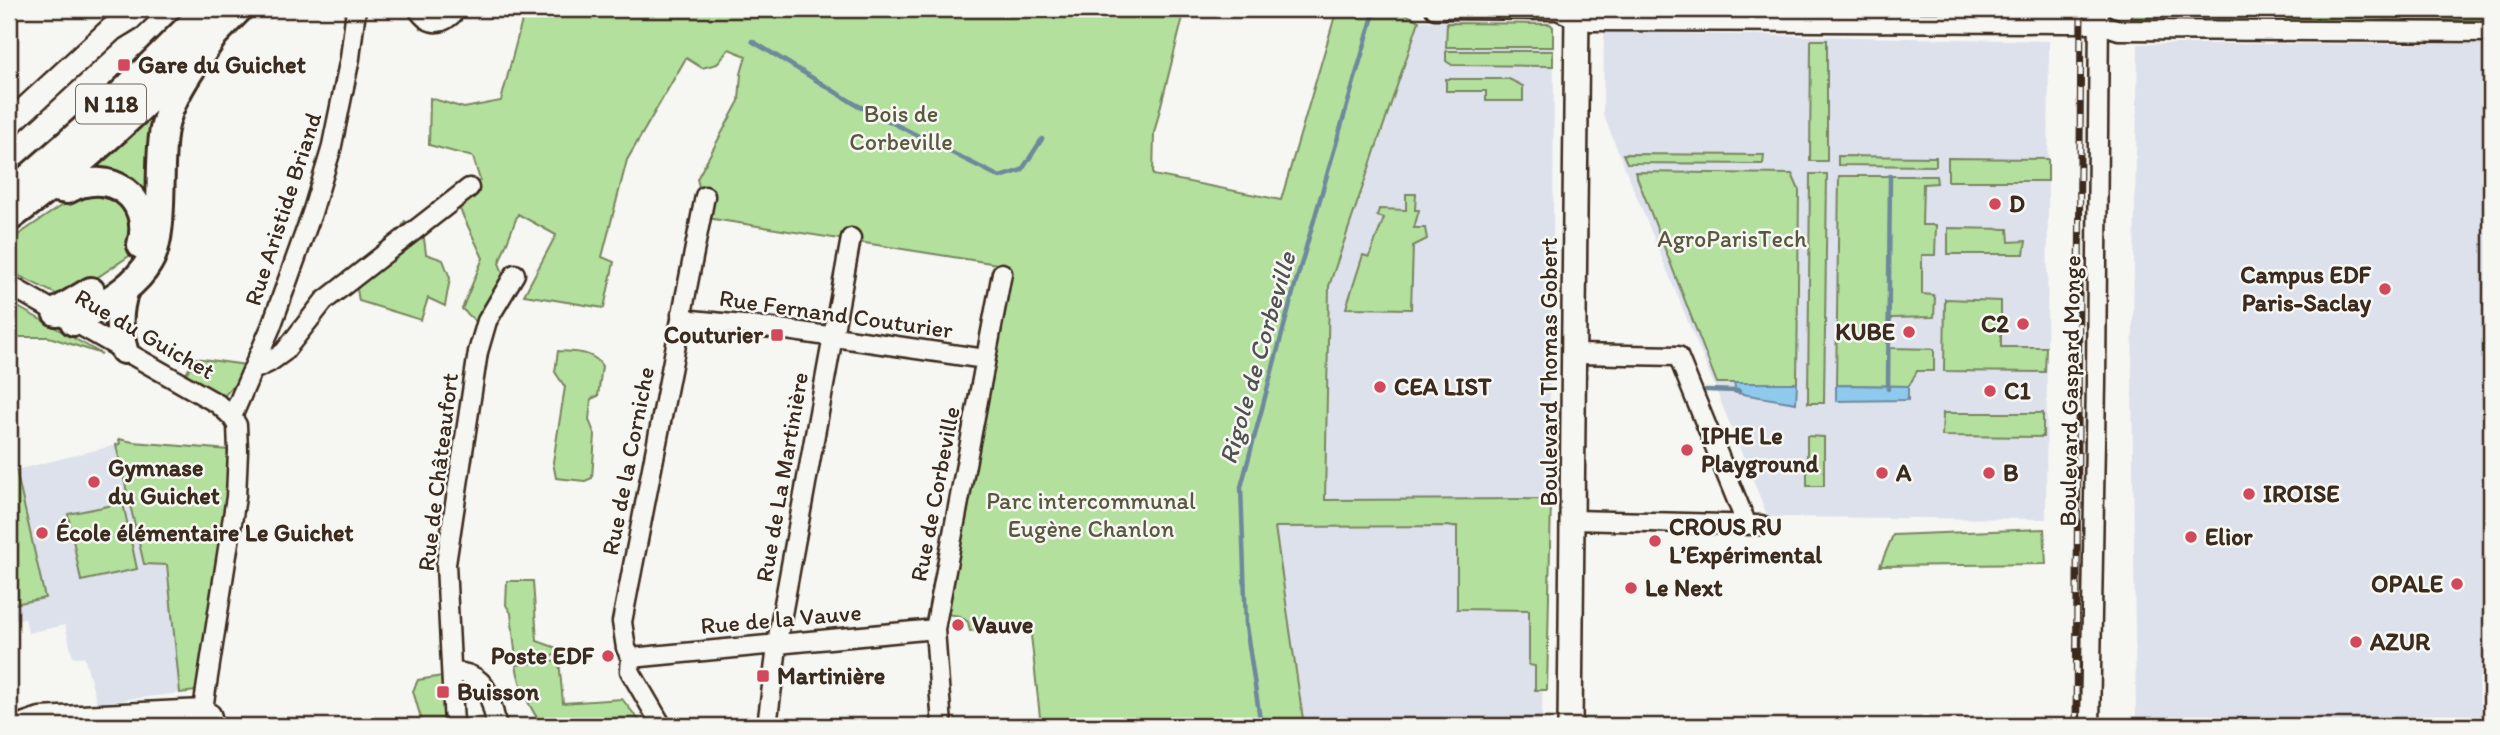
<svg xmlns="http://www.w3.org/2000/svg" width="2500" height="735" viewBox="0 0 2500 735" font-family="Itim,sans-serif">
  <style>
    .built { fill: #dde1ec }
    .green { fill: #b4e09e; stroke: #78855e; stroke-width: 2 }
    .water { fill: #8ec9ee; stroke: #6d899b; stroke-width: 2 }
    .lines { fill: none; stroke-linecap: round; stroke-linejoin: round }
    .stream { stroke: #6d899b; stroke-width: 4.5 }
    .minor-casing { stroke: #3b2a1e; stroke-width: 23 }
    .major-casing { stroke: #3b2a1e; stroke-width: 28 }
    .highway-casing { stroke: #3b2a1e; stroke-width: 32 }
    .minor { stroke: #f6f6f2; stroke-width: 18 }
    .major { stroke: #f6f6f2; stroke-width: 23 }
    .highway { stroke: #f6f6f2; stroke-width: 26 }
    .rail-casing { stroke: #3b2a1e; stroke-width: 7 }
    .rail { stroke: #f6f6f2; stroke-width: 4.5; stroke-dasharray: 13; stroke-linecap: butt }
    .poi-dot { fill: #d1495b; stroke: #f6f6f2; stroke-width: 2.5 }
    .labels { text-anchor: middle; stroke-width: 5; stroke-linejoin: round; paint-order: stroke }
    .shield { fill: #f6f6f2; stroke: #73675e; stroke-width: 2 }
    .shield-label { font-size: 23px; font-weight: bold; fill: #3b2a1e }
    .poi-label { font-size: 24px; font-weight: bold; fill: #3b2a1e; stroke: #f6f6f2; text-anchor: start }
    .park-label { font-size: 24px; fill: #59583e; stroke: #f6f6f2 }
    .street-label { font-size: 24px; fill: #3b2a1e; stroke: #f6f6f2 }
    .water-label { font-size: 26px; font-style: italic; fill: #505252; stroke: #f6f6f2 }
  </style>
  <rect width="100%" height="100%" fill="#f6f6f2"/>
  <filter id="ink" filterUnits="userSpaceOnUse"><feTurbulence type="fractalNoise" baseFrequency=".0143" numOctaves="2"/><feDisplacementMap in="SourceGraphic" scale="14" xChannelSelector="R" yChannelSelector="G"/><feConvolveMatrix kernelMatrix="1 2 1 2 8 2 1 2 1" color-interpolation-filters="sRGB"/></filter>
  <g filter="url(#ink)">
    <path class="built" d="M1419 21 1550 23 1554 27 1553 276 1547 500 1291 501 1292 396Z
      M1604 32 2049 41 2046 519 1768 517 1603 114Z
      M2138 44H2491V726H2136L2132 373Z
      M116 445 144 563 167 565 180 693 97 703 84 656 73 658 65 625 28 633 25 618 9 622V469L16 470Z
      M1544 524 1542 726H1304L1275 527Z"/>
    <path class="green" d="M525 9H1185L1154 133 1153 175 1281 200 1337 9H1396L1419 21 1329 286 1325 500 1551 499 1547 690H1535V666L1529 665V610L1457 609V526L1275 527 1304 726H1041L1030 626 970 631 968 622 960 616 946 614 1006 270 997 264 707 218 697 179 739 101 741 74 746 56 729 49 717 64 702 68 686 58 627 160 602 257 614 262 604 308 524 295 556 235 518 214 499 263 506 281 481 326 462 309 483 258 456 201 480 180 473 157 429 145 430 98 464 108 501 101Z
      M2253 9 2491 10V20H2386L2339 24 2137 23 2131 19V14L2135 13H2231Z
      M1447 23 1550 24 1553 27V47H1446Z
      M1811 40H1827V161H1810Z
      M1446 51H1553V66L1452 65 1446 61Z
      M1446 79H1509L1523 86V101H1486V91H1446Z
      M164 102 152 195 145 199 87 177Z
      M1623 154 1764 155 1763 164 1627 163Z
      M1838 156 1936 157V166L1838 165Z
      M1948 158 2048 159V181H1948Z
      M1635 172 1792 174 1799 190 1797 383H1717Z
      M1810 174H1827L1824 403H1808Z
      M1839 176H1936L1937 183 1923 184 1922 225H1936L1935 255H1922V294L1933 295 1935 298 1934 317 1891 318 1890 348 1934 349V371H1917L1909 386 1836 385Z
      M1406 194H1416L1415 210H1419L1414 228H1425L1427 239 1413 246 1411 309 1346 308 1363 255 1369 257 1384 218 1377 216 1379 209 1406 210Z
      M92 195 124 203 138 230 129 256 83 287 60 296 9 271V241L61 206Z
      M405 221 423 231 426 254 443 260 450 278 445 306 428 298 421 320 359 301 357 289 397 238Z
      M1948 228 2008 229 2009 242 2026 241 2024 254H1948Z
      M1945 299 2001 301V347H2046L2045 372 1944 371Z
      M9 302 102 354 49 337H9Z
      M558 351C575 352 593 351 602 366L598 396 591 399 589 420 595 435 592 478 585 481 556 478 553 462 565 387 555 372Z
      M195 358 246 365 247 367 237 382 224 396 186 374Z
      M1943 413H2043V437L1942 436Z
      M1807 436 1824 437V486H1807Z
      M119 439 133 442 229 450V472L225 504 196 691 180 693 167 565 144 564 116 445 120 444Z
      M9 469 16 470 45 598 9 605Z
      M123 503 137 569 81 581 68 514Z
      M2044 529 2046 564 1880 566 1893 535Z
      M507 581H533L537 641 557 648 558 655 516 660 511 613 506 605Z
      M559 660 563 703 622 699 642 724 543 726C530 709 520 687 516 665Z
      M443 676 446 723 423 725 413 691 418 680Z"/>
    <path class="water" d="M1734 383H1797L1796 403 1736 393Z
      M1836 385 1908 386V400L1836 401Z"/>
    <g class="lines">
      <path class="stream" d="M752 41 855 104 1000 177 1022 170 1027 162
        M1029 159 1042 139
        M1888 389 1890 176
        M1706 390 1739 391
        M1261 726 1246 626 1241 487 1294 289 1375 9"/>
      <defs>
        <path id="minor" d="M418 9C430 28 444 25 457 9
          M1435 9 1558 10 1577 19 1592 21 2071 23H2098L2119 30 2491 32
          M9 285 218 404 232 417 237 425 238 451 236 497 203 709 198 716 202 726
          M681 315 692 320 773 328 985 359
          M1575 354 1678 356 1747 525
          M253 370 270 362 284 352 324 301 469 188
          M232 417 271 327 312 213 331 150 350 58 356 9
          M1574 520 1761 525
          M631 658 935 629
          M452 672C489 673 489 696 497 726
          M203 709 211 714 215 726
          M13 726 40 717 203 709
          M454 726 446 564 478 352 487 321 515 274
          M662 726 630 671 631 658 626 648 622 622 705 196
          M767 726 779 631 851 238
          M942 726 935 629 1002 273
          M2090 726 2096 383 2099 9"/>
        <path id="major" d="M9 124 112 29 130 18 139 9
          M1570 726 1577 9"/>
        <path id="highway" d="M53 188 67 190C109 166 154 198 141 245
          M9 195 99 116 207 9
          M9 218C92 158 168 83 239 9
          M56 312 91 291
          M74 322C100 305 133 290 149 262 166 235 157 165 164 129 172 92 194 66 214 35
          M124 350C118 328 118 312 125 289"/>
      </defs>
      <use href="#minor" class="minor-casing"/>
      <use href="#major" class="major-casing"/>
      <use href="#highway" class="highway-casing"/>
      <use href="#minor" class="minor"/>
      <use href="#major" class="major"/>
      <use href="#highway" class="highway"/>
      <defs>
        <path id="rail" d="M2076 726 2081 9"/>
      </defs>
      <use href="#rail" class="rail-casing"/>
      <use href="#rail" class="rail"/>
    </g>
  </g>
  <g class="poi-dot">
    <rect x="117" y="58" width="14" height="14" rx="3.5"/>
    <circle cx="1995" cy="204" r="7"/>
    <circle cx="2385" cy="289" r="7"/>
    <circle cx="2023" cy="324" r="7"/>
    <circle cx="1909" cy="332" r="7"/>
    <rect x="770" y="328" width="14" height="14" rx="3.5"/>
    <circle cx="1380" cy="387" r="7"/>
    <circle cx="1990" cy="391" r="7"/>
    <circle cx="1687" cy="450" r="7"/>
    <circle cx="1882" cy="473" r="7"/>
    <circle cx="1989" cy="473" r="7"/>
    <circle cx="94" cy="482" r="7"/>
    <circle cx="2249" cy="494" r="7"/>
    <circle cx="42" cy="533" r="7"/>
    <circle cx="2191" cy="537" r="7"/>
    <circle cx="1655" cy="541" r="7"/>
    <circle cx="2457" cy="584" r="7"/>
    <circle cx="1631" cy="588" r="7"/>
    <circle cx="958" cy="625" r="7"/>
    <circle cx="2356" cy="642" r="7"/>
    <circle cx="608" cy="656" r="7"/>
    <rect x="756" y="669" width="14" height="14" rx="3.5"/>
    <rect x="436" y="685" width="14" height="14" rx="3.5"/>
  </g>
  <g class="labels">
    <rect class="shield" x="76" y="84.5" width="70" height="39" rx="5"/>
    <g class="shield-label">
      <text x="111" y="112">N 118</text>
    </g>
    <g class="poi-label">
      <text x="138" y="73">Gare du Guichet</text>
      <text x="2009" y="212">D</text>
      <text x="2371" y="283" text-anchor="end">Campus EDF<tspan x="2371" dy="28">Paris-Saclay</tspan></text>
      <text x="2009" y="332" text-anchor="end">C2</text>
      <text x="1895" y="340" text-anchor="end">KUBE</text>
      <text x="763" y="343" text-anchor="end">Couturier</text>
      <text x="1394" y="395">CEA LIST</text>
      <text x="2004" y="399">C1</text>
      <text x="1701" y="444">IPHE Le<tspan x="1701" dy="28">Playground</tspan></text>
      <text x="108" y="476">Gymnase<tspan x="108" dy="28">du Guichet</tspan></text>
      <text x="1896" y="481">A</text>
      <text x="2003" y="481">B</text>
      <text x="2263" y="502">IROISE</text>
      <text x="1669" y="535">CROUS RU<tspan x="1669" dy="28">L’Expérimental</tspan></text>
      <text x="56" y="541">École élémentaire Le Guichet</text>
      <text x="2205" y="545">Elior</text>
      <text x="2443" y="592" text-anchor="end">OPALE</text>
      <text x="1645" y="596">Le Next</text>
      <text x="972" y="633">Vauve</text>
      <text x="2370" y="650">AZUR</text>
      <text x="594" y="664" text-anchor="end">Poste EDF</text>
      <text x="777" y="684">Martinière</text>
      <text x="457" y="700">Buisson</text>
    </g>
    <g class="park-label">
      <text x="901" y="122">Bois de<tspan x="901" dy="28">Corbeville</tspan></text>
      <text x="1732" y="247">AgroParisTech</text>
      <text x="1091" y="509">Parc intercommunal<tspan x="1091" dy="28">Eugène Chanlon</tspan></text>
    </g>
    <g class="street-label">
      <text transform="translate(283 209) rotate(-72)" y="8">Rue Aristide Briand</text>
      <text transform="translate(836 314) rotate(8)" y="8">Rue Fernand Couturier</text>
      <text transform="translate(145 334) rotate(30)" y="8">Rue du Guichet</text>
      <text transform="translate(1549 372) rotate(-90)" y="8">Boulevard Thomas Gobert</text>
      <text transform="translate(2070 391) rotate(-89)" y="8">Boulevard Gaspard Monge</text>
      <text transform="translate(628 461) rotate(-79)" y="8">Rue de la Corniche</text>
      <text transform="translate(438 472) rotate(-83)" y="8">Rue de Châteaufort</text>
      <text transform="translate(782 477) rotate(-80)" y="8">Rue de La Martinière</text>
      <text transform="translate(935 494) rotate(-79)" y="8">Rue de Corbeville</text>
      <text transform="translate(781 619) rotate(-5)" y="8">Rue de la Vauve</text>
    </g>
    <g class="water-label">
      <text transform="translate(1257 358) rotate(-74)" y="9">Rigole de Corbeville</text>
    </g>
  </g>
  <rect width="2500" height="735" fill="none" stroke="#f6f6f2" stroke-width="35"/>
  <rect x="18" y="18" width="2465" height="700" fill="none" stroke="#3b2a1e" stroke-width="2.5" filter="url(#ink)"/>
</svg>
